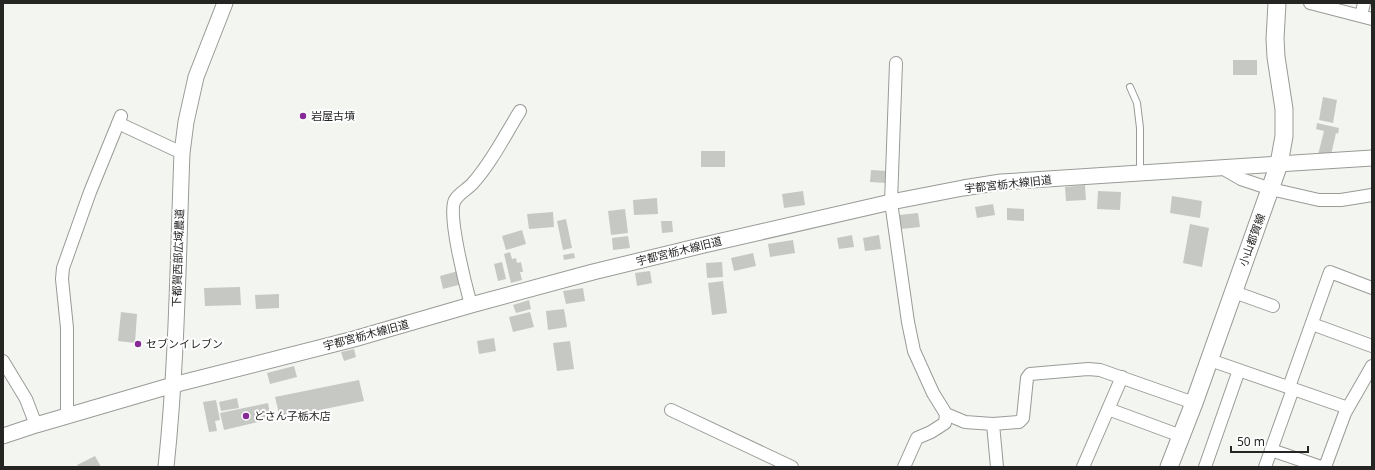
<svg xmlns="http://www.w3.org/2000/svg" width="1375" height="470" viewBox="0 0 1375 470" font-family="'Noto Sans','Noto Sans JP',sans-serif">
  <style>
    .building { fill: #c6c8c4 }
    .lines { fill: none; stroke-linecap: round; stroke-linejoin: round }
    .service-casing { stroke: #999b97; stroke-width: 8 }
    .minor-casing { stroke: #999b97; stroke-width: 14 }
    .tertiary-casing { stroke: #999b97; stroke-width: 17 }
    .secondary-casing { stroke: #999b97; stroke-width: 19 }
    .service { stroke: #fff; stroke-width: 6 }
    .minor { stroke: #fff; stroke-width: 12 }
    .tertiary { stroke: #fff; stroke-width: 15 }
    .secondary { stroke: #fff; stroke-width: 17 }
    .poi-dot { fill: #862b96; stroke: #fff; stroke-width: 1.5 }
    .labels { text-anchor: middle; stroke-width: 4; stroke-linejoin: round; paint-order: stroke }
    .poi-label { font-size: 11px; fill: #252624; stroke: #fff; text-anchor: start }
    .street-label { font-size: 11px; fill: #252624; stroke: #fff }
  </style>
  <rect width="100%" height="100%" fill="#f3f5f1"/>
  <path class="building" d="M1233 60H1257V75H1233Z
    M1323 97 1337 100 1333 123 1319 120Z
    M1317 123 1339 128 1338 134 1336 133 1331 155H1318L1324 131 1316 129Z
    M701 151H725V167H701Z
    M871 170 887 171 886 183 870 182Z
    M1085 185 1086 200 1066 201 1065 187Z
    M803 191 805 205 784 208 782 194Z
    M1098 191 1121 192 1120 210 1097 209Z
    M1172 196 1202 201 1200 218 1170 213Z
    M657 198 658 214 634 215 633 200Z
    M993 204 995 215 977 218 975 207Z
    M1007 208 1024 209V221L1007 220Z
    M625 209 628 233 611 235 608 211Z
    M553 212 554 227 529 229 527 214Z
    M918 213 920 227 901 229 899 215Z
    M566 219 572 248 563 250 557 221Z
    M661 221H672L673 232 662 233Z
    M1190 224 1209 228 1202 267 1183 263Z
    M522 230 526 244 506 250 502 236Z
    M852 235 854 247 839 249 837 238Z
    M879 235 881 249 865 251 863 238Z
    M628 236 630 248 613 250 612 238Z
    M793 240 795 253 770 257 768 244Z
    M510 252 512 259 516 258 517 263 521 262 523 272H520L522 280 511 283 504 254Z
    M574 253 575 258 564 260 563 255Z
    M753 253 756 266 734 271 731 258Z
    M502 262 506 279 498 281 494 264Z
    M722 262 723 277 707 278 706 263Z
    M458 271 462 284 443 289 440 276Z
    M650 271 652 283 637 286 635 273Z
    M723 281 727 313 712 315 708 283Z
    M240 287 241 305 205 306 204 288Z
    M583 288 585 301 566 304 563 291Z
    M279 294V308L256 309 255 295Z
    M529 300 531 309 516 313 513 305Z
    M564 309 567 327 548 330 546 311Z
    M121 312 137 314 135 343 118 341Z
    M530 312 534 327 513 332 509 317Z
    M494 338 496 351 479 354 477 341Z
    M570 341 574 369 557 371 553 343Z
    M354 349 356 357 344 361 341 352Z
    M294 366 297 377 270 384 267 373Z
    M359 380 364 401 280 418 275 397Z
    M237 398 239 408 221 411 219 402Z
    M216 400 220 420 215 421 217 431 209 432 203 402Z
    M268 403 271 419 224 430 220 413Z
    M95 456 101 467H78L77 465Z"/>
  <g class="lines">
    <defs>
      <path id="service" d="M1130 87 1137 103 1140 128V173"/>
      <path id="minor" d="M1310 3 1372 19
        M1361 16 1364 3
        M896 63 891 202 908 322 914 351 933 393 946 414 965 422 993 424 1019 422 1023 418 1027 378 1030 374 1088 369 1100 370 1194 403
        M118 123 182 153
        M1222 168 1241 179 1271 189 1319 200H1341L1372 195
        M1234 292 1273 306
        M471 305C466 287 447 214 455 200 459 193 468 189 473 183 492 162 505 135 520 111
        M1312 324 1372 346
        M1210 360 1348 408
        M3 361 26 399 36 425
        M1289 387 1330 272 1372 288
        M1108 409 1181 436
        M671 410 792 467
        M67 416V328L62 279 63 268 90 192 121 116
        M993 424 997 467
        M1271 450 1321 467
        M904 467 917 438 931 432 945 423 946 414
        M1083 467 1122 377
        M1205 467 1239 370
        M1265 467 1293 389
        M1325 467 1345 413 1372 366"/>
      <path id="tertiary" d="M3 436 36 425 173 385 354 339 471 305 593 272 704 245 891 202 963 188 1001 182 1372 158
        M166 467C177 363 178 258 182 153L186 122 196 77 225 3"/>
      <path id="secondary" d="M1169 467 1194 403 1279 164 1284 136V109L1276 57 1275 39 1277 3"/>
    </defs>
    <use href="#service" class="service-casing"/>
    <use href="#minor" class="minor-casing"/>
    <use href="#tertiary" class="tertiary-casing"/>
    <use href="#secondary" class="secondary-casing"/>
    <use href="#service" class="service"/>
    <use href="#minor" class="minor"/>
    <use href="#tertiary" class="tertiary"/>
    <use href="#secondary" class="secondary"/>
  </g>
  <g class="poi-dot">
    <circle cx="303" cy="116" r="4"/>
    <circle cx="138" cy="344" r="4"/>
    <circle cx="246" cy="416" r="4"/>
  </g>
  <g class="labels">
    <g class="poi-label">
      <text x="311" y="120">岩屋古墳</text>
      <text x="146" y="348">セブンイレブン</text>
      <text x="254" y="420">どさん子栃木店</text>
    </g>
    <g class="street-label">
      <text transform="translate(1008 184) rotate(-6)" y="4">宇都宮栃木線旧道</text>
      <text transform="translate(1252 240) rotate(-70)" y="4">小山都賀線</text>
      <text transform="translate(679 251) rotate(-14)" y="4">宇都宮栃木線旧道</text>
      <text transform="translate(178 258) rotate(-88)" y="4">下都賀西部広域農道</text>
      <text transform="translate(366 335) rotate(-15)" y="4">宇都宮栃木線旧道</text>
    </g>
  </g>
  <rect width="1375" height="470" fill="none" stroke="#252624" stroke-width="8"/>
  <path d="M1231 446v6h77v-6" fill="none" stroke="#252624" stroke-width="2"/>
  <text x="1237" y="446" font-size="12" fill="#252624" stroke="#ffffff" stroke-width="3" paint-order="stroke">50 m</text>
</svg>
